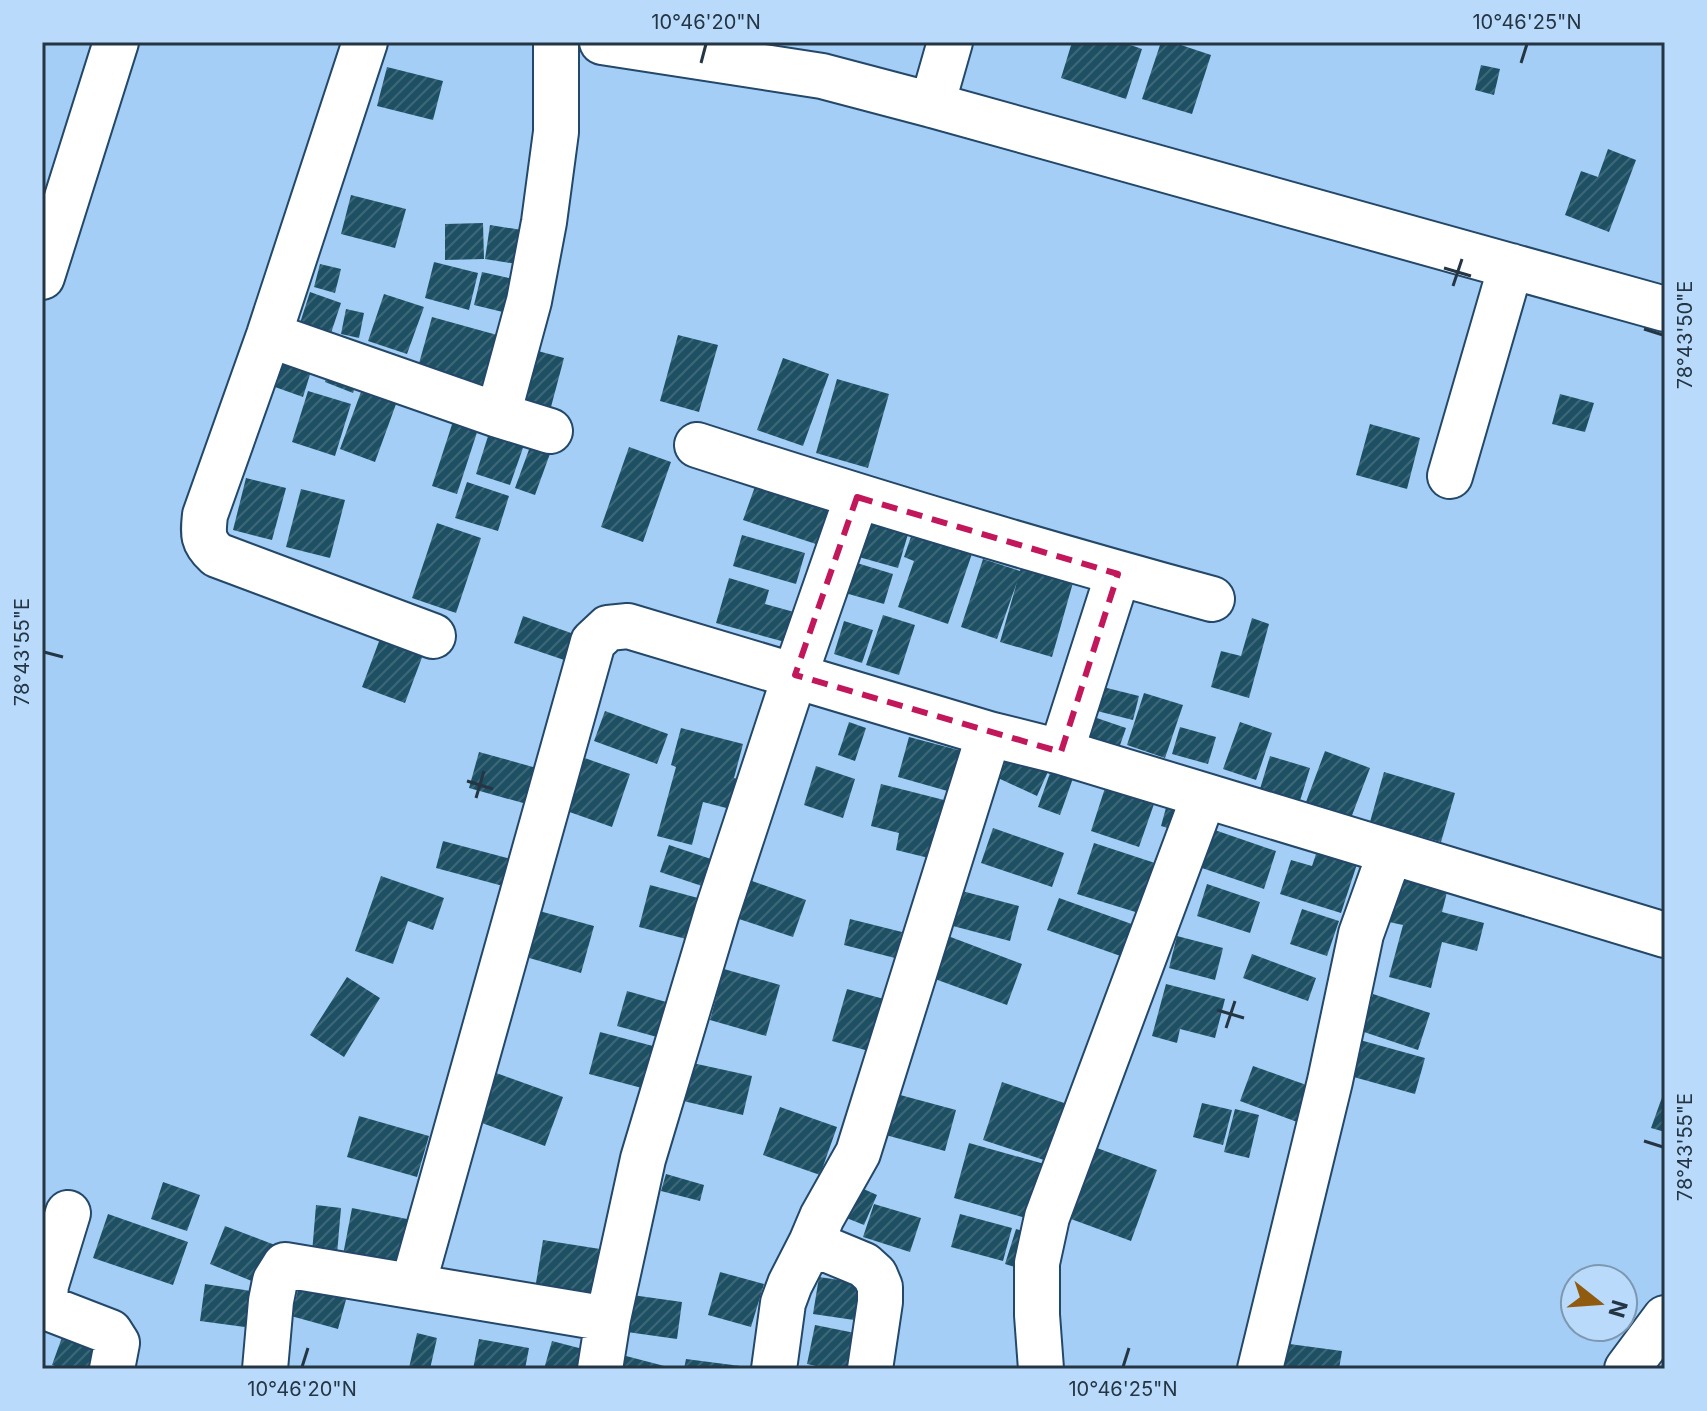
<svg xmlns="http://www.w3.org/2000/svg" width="1707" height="1411" viewBox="0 0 1707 1411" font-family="Inter,sans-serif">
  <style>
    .building { fill: url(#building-hatch) }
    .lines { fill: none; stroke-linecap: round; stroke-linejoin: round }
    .minor-casing { stroke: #234869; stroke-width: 48 }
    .major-casing { stroke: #234869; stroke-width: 48 }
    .minor { stroke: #fff; stroke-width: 44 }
    .major { stroke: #fff; stroke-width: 44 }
    .marked { fill: none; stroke: #c2185b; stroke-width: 6; stroke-dasharray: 16 10; stroke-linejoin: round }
    .ticks { fill: none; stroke: #243544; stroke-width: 3 }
    .neatline { fill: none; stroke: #243544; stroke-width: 3 }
    .ticks-label { font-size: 20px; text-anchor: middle; fill: #243544 }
  </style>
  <defs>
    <pattern id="building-hatch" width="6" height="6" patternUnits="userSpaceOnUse" patternTransform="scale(2)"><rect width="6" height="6" fill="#1e5064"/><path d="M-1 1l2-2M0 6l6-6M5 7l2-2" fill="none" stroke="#3e6778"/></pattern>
  </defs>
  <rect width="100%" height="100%" fill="#a4cef5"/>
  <path class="building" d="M1072 42H1122L1142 49 1126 99 1061 78Z
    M1161 42H1172L1211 55 1192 114 1142 99Z
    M1481 65 1500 69 1494 95 1475 90Z
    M387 67 443 81 433 120 377 106Z
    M1608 149 1636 160 1609 232 1565 215 1581 171 1598 177Z
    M351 195 406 209 395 248 341 234Z
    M483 223 484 259 445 260V224Z
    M490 225 522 230 517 264 485 259Z
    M434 262 478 273 469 310 425 298Z
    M320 264 341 269 335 293 314 287Z
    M482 272 523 281 515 315 474 305Z
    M310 292 341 303 331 333 300 323Z
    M384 294 424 307 407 354 368 341Z
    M346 309 364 313 359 338 341 334Z
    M432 317 508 338 495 388 418 367Z
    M678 335 718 345 699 412 660 401Z
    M523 347 564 358 551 407 509 395Z
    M783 358 829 374 803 446 757 430Z
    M284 359 312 368 303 397 275 387Z
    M329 370 357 381 353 393 325 382Z
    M837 379 889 394 868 468 816 453Z
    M365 381 400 393 375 462 340 449Z
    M308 391 351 404 335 456 292 442Z
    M1560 394 1594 403 1585 432 1552 424Z
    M456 412 481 420 457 494 432 486Z
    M1370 424 1420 438 1407 489 1356 475Z
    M489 433 524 445 510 485 476 474Z
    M531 444 551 451 535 495 515 488Z
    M629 447 671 462 643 542 601 527Z
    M246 478 286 488 272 540 233 530Z
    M757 481 836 506 822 546 743 520Z
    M467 482 509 496 498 531 455 518Z
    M301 489 345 500 330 558 286 547Z
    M861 510 911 524 898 568 848 554Z
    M916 522 976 542 948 624 898 607 914 561 904 557Z
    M437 523 481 538 456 613 412 598Z
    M742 535 805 553 796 584 733 566Z
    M983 559 1020 571 1022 565 1074 579 1052 657 1000 642 1017 582 997 639 961 627Z
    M847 560 893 574 884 604 838 591Z
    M729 578 769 590 765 604 794 612 785 642 716 623Z
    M883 615 915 625 899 675 866 665Z
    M523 616 588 639 579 665 514 643Z
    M1252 618 1269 624 1249 698 1211 687 1221 651 1241 656Z
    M844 621 873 630 862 663 834 654Z
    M381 636 424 652 405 703 362 687Z
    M1095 685 1139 696 1133 720 1089 709Z
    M1144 693 1183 705 1165 758 1127 745Z
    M605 711 668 734 657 764 594 741Z
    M1088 715 1126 728 1118 751 1080 737Z
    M849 722 866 728 855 761 838 755Z
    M1240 722 1272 733 1256 780 1223 769Z
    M1180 727 1216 737 1208 764 1172 754Z
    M681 728 743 744 734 778 746 781 738 811 703 802 692 845 657 836 676 767 671 765Z
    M909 737 962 751 951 792 898 777Z
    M1013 747 1051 765 1037 796 998 778Z
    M1325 751 1370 768 1351 818 1306 802Z
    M479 752 551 772 541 808 469 788Z
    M579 756 630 774 612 827 561 809Z
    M1056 756 1078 764 1060 815 1038 807Z
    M1270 756 1310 768 1300 801 1260 789Z
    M816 766 855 779 843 818 804 805Z
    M1384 772 1455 793 1441 842 1370 822Z
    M881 784 948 801 933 859 896 850 899 833 871 826Z
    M1105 788 1154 804 1139 847 1091 831Z
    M1170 793 1190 799 1181 832 1161 826Z
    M1206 827 1276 851 1264 889 1193 865Z
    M993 828 1064 853 1052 887 981 863Z
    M443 841 511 859 503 886 436 868Z
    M1094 843 1158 864 1142 914 1077 894Z
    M669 845 714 860 705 887 660 872Z
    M1319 845 1359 858 1341 913 1280 894 1291 860 1312 866Z
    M381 876 444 898 433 930 408 921 393 964 355 951Z
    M1400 879 1447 892 1442 912 1484 923 1477 951 1442 942 1431 988 1389 977 1403 925 1389 922Z
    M752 881 806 900 793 937 739 919Z
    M1207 884 1260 902 1250 933 1197 916Z
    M650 885 709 901 698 942 639 927Z
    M962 891 1019 906 1010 941 953 926Z
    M1059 898 1140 927 1129 959 1047 930Z
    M532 909 594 926 581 973 519 955Z
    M1302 909 1339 921 1327 956 1290 944Z
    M850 919 902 932 895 958 844 945Z
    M948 936 1022 964 1007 1005 932 978Z
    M1177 936 1223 948 1215 980 1169 968Z
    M1252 954 1316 978 1308 1001 1243 978Z
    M724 969 780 985 766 1036 710 1020Z
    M347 977 380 998 344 1057 310 1035Z
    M1166 984 1225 999 1215 1038 1180 1029 1177 1043 1152 1036Z
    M847 989 895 1002 880 1054 832 1041Z
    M627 991 677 1005 668 1040 617 1026Z
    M1373 994 1430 1013 1418 1050 1361 1031Z
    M600 1032 668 1050 657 1092 589 1074Z
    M1360 1040 1425 1058 1415 1094 1350 1076Z
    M688 1062 752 1076 743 1115 679 1100Z
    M1253 1066 1312 1087 1300 1123 1240 1101Z
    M488 1070 563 1097 545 1146 471 1119Z
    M1002 1082 1076 1107 1056 1164 983 1140Z
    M1665 1089V1132L1651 1128Z
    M889 1092 956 1110 945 1151 878 1133Z
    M1202 1103 1232 1110 1223 1145 1193 1137Z
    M780 1107 837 1127 820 1175 763 1155Z
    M1235 1109 1259 1115 1249 1158 1224 1152Z
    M359 1116 429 1136 417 1177 347 1157Z
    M969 1143 1048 1165 1033 1220 954 1198Z
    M1097 1148 1157 1170 1131 1241 1071 1219Z
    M666 1174 704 1185 700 1201 661 1191Z
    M163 1182 200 1195 187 1231 151 1219Z
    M857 1186 877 1195 864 1225 844 1217Z
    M874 1204 921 1218 910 1252 863 1237Z
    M316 1205 341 1208 337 1254 312 1253Z
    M352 1208 422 1222 412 1269 343 1255Z
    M108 1214 188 1242 173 1285 93 1258Z
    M960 1214 1012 1228 1003 1261 951 1247Z
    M225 1226 275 1245 259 1284 210 1264Z
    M1016 1229 1036 1235 1025 1270 1005 1264Z
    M543 1240 600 1249 593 1298 535 1289Z
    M720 1272 764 1284 751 1327 708 1315Z
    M819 1277 867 1284 861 1321 813 1314Z
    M300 1283 347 1296 338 1329 291 1316Z
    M205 1284 265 1293 260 1329 200 1321Z
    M632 1295 682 1302 677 1339 627 1332Z
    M815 1325 865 1335 857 1369H830L807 1364Z
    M65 1329 112 1346 104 1369H64L52 1365Z
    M417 1333 437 1338 430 1369 409 1368Z
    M479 1339 529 1348 525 1369H473Z
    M552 1341 602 1354 598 1369H544Z
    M1282 1343 1342 1351 1339 1369H1279Z
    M626 1356 672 1368V1369H622Z
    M686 1359 748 1367V1369H684Z"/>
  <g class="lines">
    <defs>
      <path id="minor" d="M365 42 269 335 205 515C203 534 202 541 217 555L433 636
        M602 42 822 76 932 105 1665 309
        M932 105 950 42
        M42 277 116 42
        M269 335 498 415 550 431
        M498 415 529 301 544 222 556 132V42
        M697 445C867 500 1039 552 1212 599
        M1450 476 1511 266
        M1061 752 1118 574
        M68 1213 46 1285 45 1299 53 1310 110 1332 117 1343 112 1369
        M811 1243 864 1265 875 1275 880 1287V1302L870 1369
        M413 1285 593 642 608 628 628 626 989 734 1061 752 1665 935
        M265 1369 271 1301 275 1281 285 1265 608 1319
        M600 1369 608 1319 643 1159 717 912 795 675 857 497
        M774 1369 783 1303 790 1284 811 1243 822 1217 858 1153 989 734
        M1041 1369 1037 1315V1263L1047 1217 1204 796
        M1260 1369 1330 1081 1361 934 1390 853"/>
      <path id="major" d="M1627 1369 1665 1318"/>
    </defs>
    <use href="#minor" class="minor-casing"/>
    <use href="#major" class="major-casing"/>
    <use href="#minor" class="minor"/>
    <use href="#major" class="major"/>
  </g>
  <path class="marked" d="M857 497 1118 574 1061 752 795 675Z"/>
  <path class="ticks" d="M701 63 706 44M1521 63 1527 44M1444 268 1471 276M1453 286 1462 259M1644 329 1663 335M44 652 63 657M467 781 493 789M476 798 484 771M1217 1010 1244 1018M1226 1028 1235 1001M1644 1141 1663 1147M302 1367 308 1348M1123 1367 1129 1348"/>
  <rect width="1707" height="1411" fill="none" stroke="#b9dafa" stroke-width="88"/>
  <g transform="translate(1599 1303) rotate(107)"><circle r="38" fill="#b9dafa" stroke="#7d98b1" stroke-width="2"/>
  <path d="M0-6L14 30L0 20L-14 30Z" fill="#905a0f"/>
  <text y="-12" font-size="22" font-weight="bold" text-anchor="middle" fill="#243544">N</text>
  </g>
  <rect x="44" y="44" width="1619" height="1323" class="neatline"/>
  <g class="ticks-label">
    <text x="706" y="29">10°46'20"N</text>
    <text x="1527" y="29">10°46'25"N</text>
    <text transform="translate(1685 335) rotate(-90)" y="7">78°43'50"E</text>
    <text transform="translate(22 652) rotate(-90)" y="7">78°43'55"E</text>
    <text transform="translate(1685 1147) rotate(-90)" y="7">78°43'55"E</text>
    <text x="302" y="1396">10°46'20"N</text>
    <text x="1123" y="1396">10°46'25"N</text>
  </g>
</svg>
